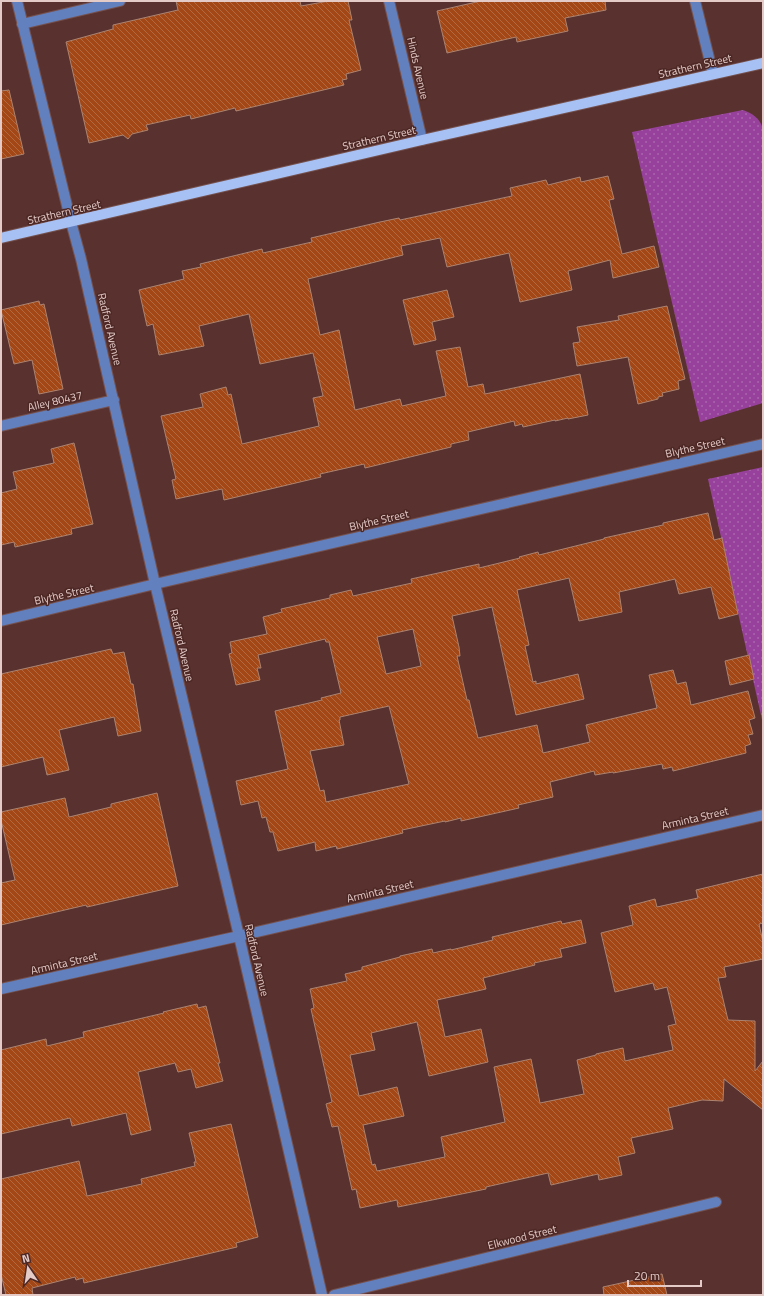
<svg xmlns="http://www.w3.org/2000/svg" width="764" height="1296" viewBox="0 0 764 1296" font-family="'Titillium Web',sans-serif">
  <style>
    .green { fill: url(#green-dots) }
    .building { fill: url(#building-back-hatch); stroke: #ac8371; fill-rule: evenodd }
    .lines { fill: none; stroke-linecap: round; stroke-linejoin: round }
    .minor-casing { stroke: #75514e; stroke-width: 12 }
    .major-casing { stroke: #75514e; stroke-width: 12 }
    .minor { stroke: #627fbe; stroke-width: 10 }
    .major { stroke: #a8c1f4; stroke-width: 10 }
    .labels { text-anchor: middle; stroke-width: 3; stroke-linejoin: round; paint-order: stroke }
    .street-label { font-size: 11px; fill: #e4cbc8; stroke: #4d2825 }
  </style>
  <defs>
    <pattern id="green-dots" width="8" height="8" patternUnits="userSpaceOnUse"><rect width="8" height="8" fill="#97419d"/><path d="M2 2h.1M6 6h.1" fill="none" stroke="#aa64ad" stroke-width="1.8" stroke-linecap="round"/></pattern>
    <pattern id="building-back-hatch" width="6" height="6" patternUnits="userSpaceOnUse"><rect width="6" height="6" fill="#a24715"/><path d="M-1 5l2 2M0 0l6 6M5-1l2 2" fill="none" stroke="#b36940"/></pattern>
  </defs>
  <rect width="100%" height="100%" fill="#59322f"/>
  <path class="green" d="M743 110C753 114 760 118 763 129V403L700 422 632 132Z
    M763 467V724L708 479Z"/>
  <path class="building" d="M176 1H300L301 6 329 1H348L352 20H349L361 70 346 74 347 79 342 80 344 85 236 111 235 108 191 119 190 115 146 125 148 130 132 134 128 139 123 135 89 143 66 42 113 29V25L178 10Z
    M481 1H605L606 10 565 18 568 31 517 42 516 37 447 53 437 11Z
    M9 90 24 154 1 159V91Z
    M608 176 614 199 609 200 622 254 654 246 659 267 613 278 610 260 568 271 572 290 520 302 509 253 447 267 440 238 401 246 403 255 308 279 320 335 339 330 355 410 400 399 402 406 446 396 436 351 460 347 468 387 483 384 485 394 580 374 588 415 568 419V418L555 421V420L523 427 522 424 515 426 514 421 468 432 469 440 451 444V447L365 468 364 464 320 474 321 477 224 500 222 489 176 499 172 480 176 479 161 416 203 407 200 394 226 387 228 395 231 394 242 444 319 426 313 398 323 396 313 353 260 364 249 314 199 326 204 346 159 355 153 324 147 326 139 290 184 279 182 271 201 267 200 264 262 249 263 253 312 242 311 238 380 222 399 218 400 220 512 196 510 188 546 180 548 185 580 177 581 182Z
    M447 290 454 317 432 322 436 340 414 345 403 300Z
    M39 301 40 305 44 304 63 389 39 394 32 360 14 364 1 310Z
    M667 306 685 379 678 381 679 389 662 393 663 396 658 397V399L638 404 628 357 577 366 573 343 580 342 577 327 619 320 618 316Z
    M74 443 93 524 71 529 72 534 15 547 14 542 1 545V493L17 489 13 472 54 463 51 449Z
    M708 513 714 540 722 538 738 614 719 619 711 587 679 594 675 579 619 592 622 612 579 621 569 578 517 590 529 645 525 646 533 682 536 681V684L578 674 584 699 516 715 492 607 452 616 459 647 460 656H457L467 700H469L478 738 537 725 543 753 590 742 586 725 657 708 649 675 673 670 677 684 686 682 691 705 748 691 755 718 749 720 753 734 748 735 751 744 745 746 746 753 673 771 672 767 663 769 662 764 613 773V772L595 775 594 771 550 782 553 797 518 805 519 808 461 821V818L445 822V821L402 830 403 833 337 849 336 846 316 851 315 842 278 851 273 832H270L266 817 262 818 258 801 241 805 236 781 288 769 275 711 322 700 321 698 341 693 329 642H326L325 639 258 655 261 668H257L260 680 236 685 229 654 232 653 230 642 267 634 263 617 282 612 281 609 330 598V595L351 590 353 596 412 583 411 579 479 564V568L520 558 519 557 538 552 539 555 604 539V538L663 525V523ZM413 629 421 666 386 674 377 637ZM389 706 409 784 326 802 324 790 320 791 310 751 344 745 339 720H340V717Z
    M111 649 113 654 124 652 131 684H133L141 731 118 736 114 717 59 730 69 770 47 775 43 757 1 767V674Z
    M749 655 754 679 730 685 725 661Z
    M157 793 178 886 87 907 86 905 1 925V883L15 880 1 820V812L65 798 69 817 111 807V804Z
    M763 874V923L759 924 763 942V959L724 967 726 977 718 978 728 1020 755 1021V1071L763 1061V1110L724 1079 723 1101 702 1100 668 1108 673 1129 631 1138 635 1153 618 1157 622 1175 599 1180 598 1174 551 1185 548 1173 486 1187V1189L398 1207 397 1200 360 1208 356 1189 352 1190 338 1126 332 1127 326 1104 332 1102 311 1009 314 1008 310 989 347 981 345 974 362 970V967L400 957V956L432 949 433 953 451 949V950L493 940 492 937 561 921 562 924 581 920 586 943 560 949 562 957 534 963 535 965 483 978 486 989 437 1000 445 1037 481 1029 488 1062 429 1076 417 1022 371 1033 375 1050 350 1055 359 1096 397 1087 404 1116 363 1125 372 1165 375 1164 377 1171 445 1157 441 1137 505 1122 494 1067 531 1059 540 1103 584 1094 577 1060 596 1055V1054L623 1048 625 1061 673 1050 668 1026 676 1024 667 987 655 990 653 983 615 992 601 933 633 925 629 906 655 899 657 907 698 898 696 890Z
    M197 1004 198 1008 206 1006 220 1063H218L223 1081 196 1088 191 1069 178 1072 175 1063 138 1072 151 1130 131 1135 126 1113 72 1126 70 1118 1 1134V1050L46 1039 47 1046 84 1037 83 1032 164 1013 163 1012Z
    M231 1124 258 1237 236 1243 237 1247 84 1283 83 1278 76 1280 75 1277 32 1288 33 1295H6L1 1274V1179L79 1161 87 1196 142 1184 141 1179 195 1166 194 1162H196L189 1133Z
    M662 1274 667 1295H604L603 1287Z"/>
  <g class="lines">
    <defs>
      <path id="minor" d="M17 1 71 222 81 259 155 584 239 936 322 1295
        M389 1 422 140
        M695 1 713 74
        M22 24 120 1
        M1 426 114 400
        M1 621 155 584 763 444
        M1 989 239 936 763 815
        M334 1295 716 1202"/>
      <path id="major" d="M1 238 422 140 763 63"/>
    </defs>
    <use href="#minor" class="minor-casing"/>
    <use href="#major" class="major-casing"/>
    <use href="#minor" class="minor"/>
    <use href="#major" class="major"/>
  </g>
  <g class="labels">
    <g class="street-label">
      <text transform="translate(695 66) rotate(-13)" y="4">Strathern Street</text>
      <text transform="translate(418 68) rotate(77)" y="4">Hinds Avenue</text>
      <text transform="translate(379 138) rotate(-13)" y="4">Strathern Street</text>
      <text transform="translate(64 212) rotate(-13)" y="4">Strathern Street</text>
      <text transform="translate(110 329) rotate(77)" y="4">Radford Avenue</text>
      <text transform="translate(55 401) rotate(-13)" y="4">Alley 80437</text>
      <text transform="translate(695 447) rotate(-13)" y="4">Blythe Street</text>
      <text transform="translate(379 520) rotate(-13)" y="4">Blythe Street</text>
      <text transform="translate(64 594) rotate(-13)" y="4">Blythe Street</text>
      <text transform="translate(182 645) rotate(77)" y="4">Radford Avenue</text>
      <text transform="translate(695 818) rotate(-13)" y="4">Arminta Street</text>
      <text transform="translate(380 891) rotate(-13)" y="4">Arminta Street</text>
      <text transform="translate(257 960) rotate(77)" y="4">Radford Avenue</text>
      <text transform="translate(64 963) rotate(-13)" y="4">Arminta Street</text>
      <text transform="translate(522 1237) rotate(-14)" y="4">Elkwood Street</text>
    </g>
  </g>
  <rect width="764" height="1296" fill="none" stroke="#e4cbc8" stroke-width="4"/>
  <g transform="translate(28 1268) rotate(347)" stroke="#4d2825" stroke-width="3" paint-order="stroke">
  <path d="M0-3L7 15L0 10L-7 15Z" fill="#e4cbc8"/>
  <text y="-6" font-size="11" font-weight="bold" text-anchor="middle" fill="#e4cbc8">N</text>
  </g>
  <path d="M628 1280v6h73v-6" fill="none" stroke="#e4cbc8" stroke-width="2"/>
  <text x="634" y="1280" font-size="12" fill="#e4cbc8" stroke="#4d2825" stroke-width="3" paint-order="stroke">20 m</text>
</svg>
